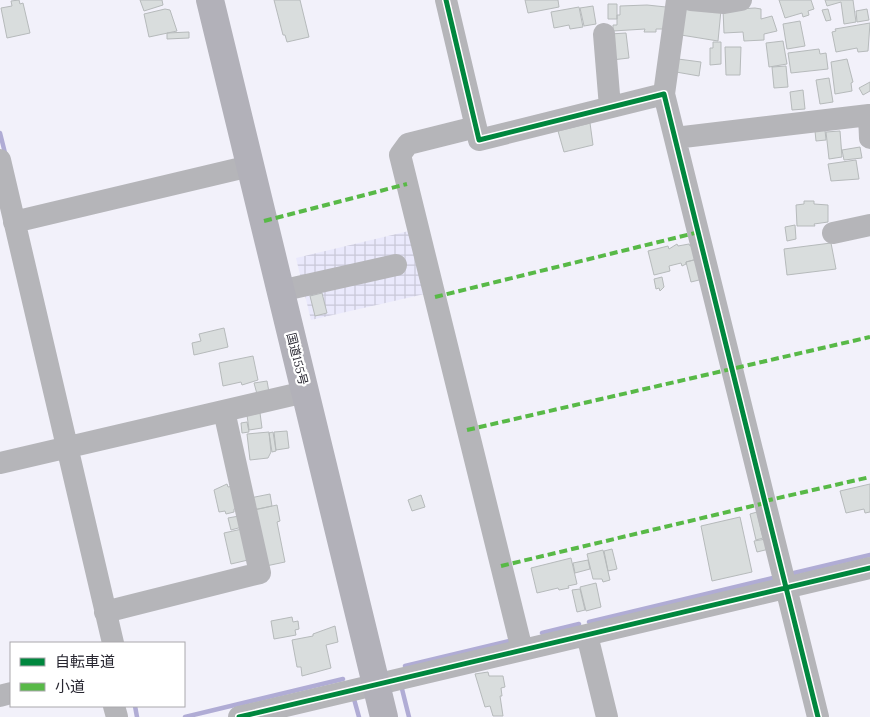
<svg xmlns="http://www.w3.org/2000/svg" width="870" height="717" viewBox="0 0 870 717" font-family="Lora,'Noto Sans JP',serif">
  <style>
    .industrial { fill: url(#industrial-grid) }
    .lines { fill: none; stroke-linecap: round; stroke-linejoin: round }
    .stream { stroke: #b0acd5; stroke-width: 4.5 }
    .building { fill: #d9dddd; stroke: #b6babb }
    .minor { stroke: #b5b5b9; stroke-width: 22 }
    .highway { stroke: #b2b1b9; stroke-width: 28 }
    .quiet { stroke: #58b947; stroke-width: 4; stroke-dasharray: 8 4; stroke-linecap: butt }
    .cycleway-casing { stroke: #fff; stroke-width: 8 }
    .cycleway { stroke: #00873e; stroke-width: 5 }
    .labels { text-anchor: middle; stroke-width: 4.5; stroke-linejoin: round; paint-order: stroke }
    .street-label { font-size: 12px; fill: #272630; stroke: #fff }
  </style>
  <defs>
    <pattern id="industrial-grid" width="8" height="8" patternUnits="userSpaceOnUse" patternTransform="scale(1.25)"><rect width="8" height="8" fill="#eae9fc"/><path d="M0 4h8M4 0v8" fill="none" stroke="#c9c8d8"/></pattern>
  </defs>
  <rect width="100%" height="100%" fill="#f2f1fa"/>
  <path class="industrial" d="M413 230 429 293 311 320 296 258Z"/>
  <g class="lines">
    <path class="stream" d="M0 133 5 153
      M794 573 870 555
      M589 622 773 578
      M542 633 579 624
      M405 666 513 640
      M402 689 409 717
      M352 699H354L359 717
      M135 706 137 717
      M185 717 343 679"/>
  </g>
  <path class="building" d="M19 0 20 4 23 3 30 33 7 38 1 8 12 6 11 1Z
    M140 0H162L163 5 144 11Z
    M274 0H300L309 37 287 42 285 35H283Z
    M525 0H558L559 7 528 13Z
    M779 0H811L814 9 808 11 809 15 803 17 802 13 785 18Z
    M825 0H853L856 22 844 24 841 2 827 6Z
    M608 4H617V19H608Z
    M647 5 666 7V29H656V32H644L645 29 613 31V25H617V15H620V6Z
    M683 5 721 10 718 41 681 35Z
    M593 6 596 24 584 26 580 8Z
    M579 7 583 27 570 29 569 25 554 28 551 12Z
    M755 8 761 9V19L772 16 777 31 764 34V40L744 41 743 32 724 33 723 10Z
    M165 9 170 10 177 31 149 37 144 14Z
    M828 9 831 20 826 21 822 10Z
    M867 9 869 20 857 22 856 11Z
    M800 21 805 46 787 49 783 24Z
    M870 23 868 51 858 52 857 48 836 52 832 32 836 31 835 29Z
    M189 32V38L167 39V33Z
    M626 33 629 58 612 60 610 34Z
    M783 41 787 64 769 67 766 43Z
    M713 42H721V64L710 65V48H713Z
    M725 47H741L740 75H726Z
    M819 49 820 54 826 53 828 69 791 73 788 53Z
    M678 59 701 62 699 76 676 72Z
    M847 59 853 82 851 83 852 91 835 94 831 62Z
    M786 66 788 87 774 88 772 67Z
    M829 78 833 102 820 104 816 80Z
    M870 82V91L863 95 859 88Z
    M803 90 805 109 792 110 790 92Z
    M590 123 593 145 564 152 558 131Z
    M825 130 826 140 816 141 815 131Z
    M840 131 842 157 829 159 826 132Z
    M860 147 862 158 844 160 842 150Z
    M856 160 859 179 831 181 828 164Z
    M804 201H814V204L828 205V222L814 224 815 226H797L796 205 804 204Z
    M795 225 796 239 787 241 785 227Z
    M831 243 836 269 787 275 784 249Z
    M677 244 678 246 689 244 690 246 694 245 697 259 686 262V264L682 266 681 263 669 266 670 271 654 275 648 251 668 246 669 249Z
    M698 259 703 279 691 282 686 262Z
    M662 277 664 287 660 291 659 288 656 289 654 279Z
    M322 293 327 313 315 316 310 296Z
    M224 328 228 347 194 355 192 343 201 341 199 334Z
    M253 356 258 380 242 385 241 382 223 386 219 363Z
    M267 381 269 392 257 394 254 383Z
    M260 413 262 428 249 430 247 415Z
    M247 422 249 432 242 433 241 423Z
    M287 431 289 448 276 450 274 432Z
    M269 432 271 452 268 458 250 460 247 434Z
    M273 432 276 451 272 452 269 433Z
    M227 484 228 487 233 486 237 508 234 509V512L226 514 225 511 219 512 214 490Z
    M870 484V512L865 513 864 509 846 513 840 491Z
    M270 494 272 506 253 510 250 498Z
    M421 495 425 507 412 511 408 500Z
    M277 505 280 521 277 522 285 562 266 566 254 510Z
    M757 512 763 538 756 540 750 514Z
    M239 516 242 527 231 530 228 518Z
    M740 517 752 572 712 581 701 526Z
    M242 529 248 560 231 564 224 533Z
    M766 539 769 549 757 552 754 541Z
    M612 549 617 569 608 571 604 551Z
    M603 550 610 580 603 582 602 579H593L587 554Z
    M571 558 577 584 568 586 569 588 559 590 558 588 537 593 531 568Z
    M588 560 590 569 575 573 573 563Z
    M596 583 601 607 586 611 580 587Z
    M580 589 585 610 577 612 572 590Z
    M292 617 293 622 298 621 299 629 295 630 296 635 274 639 271 621Z
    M335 626 338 642 326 645 331 668 302 676 301 667H297L292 640 313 636V634Z
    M488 672 489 676H503L505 687 501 688 502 696H500L503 716H493L490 706 485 707 475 674Z"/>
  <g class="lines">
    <path class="minor" d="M446 0 479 140 664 94 818 717
      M691 0 724 3 741 0
      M604 34 610 107
      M664 94 677 0
      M476 127 408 144 400 155 522 650
      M675 138 869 115 870 138
      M0 160 113 643
      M14 222 250 166
      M833 233 870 225
      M280 291 396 265
      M0 463 305 392
      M105 612 260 573 224 411
      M587 635 607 717
      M0 696 11 693
      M114 706 117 717
      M239 717 870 568"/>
    <path class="highway" d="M210 0 384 717"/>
    <path class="quiet" d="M264 221 407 184
      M435 297 699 232
      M467 430 870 337
      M765 501 870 477
      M501 566 765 503"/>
    <defs>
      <path id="cycleway" d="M446 0 479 140 664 94 818 717
        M239 717 870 568"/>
    </defs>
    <use href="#cycleway" class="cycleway-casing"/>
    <use href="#cycleway" class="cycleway"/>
  </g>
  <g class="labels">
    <g class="street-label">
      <text transform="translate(297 359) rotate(76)" y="4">国道155号</text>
    </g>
  </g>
  <rect x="10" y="642" width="175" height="65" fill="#ffffff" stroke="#a9a8ac"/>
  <rect x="20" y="658" width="25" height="8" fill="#00873e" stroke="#a9a8ac"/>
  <text x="55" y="667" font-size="15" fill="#272630">自転車道</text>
  <rect x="20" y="683" width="25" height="8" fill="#58b947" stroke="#a9a8ac"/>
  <text x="55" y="692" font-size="15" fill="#272630">小道</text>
</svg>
